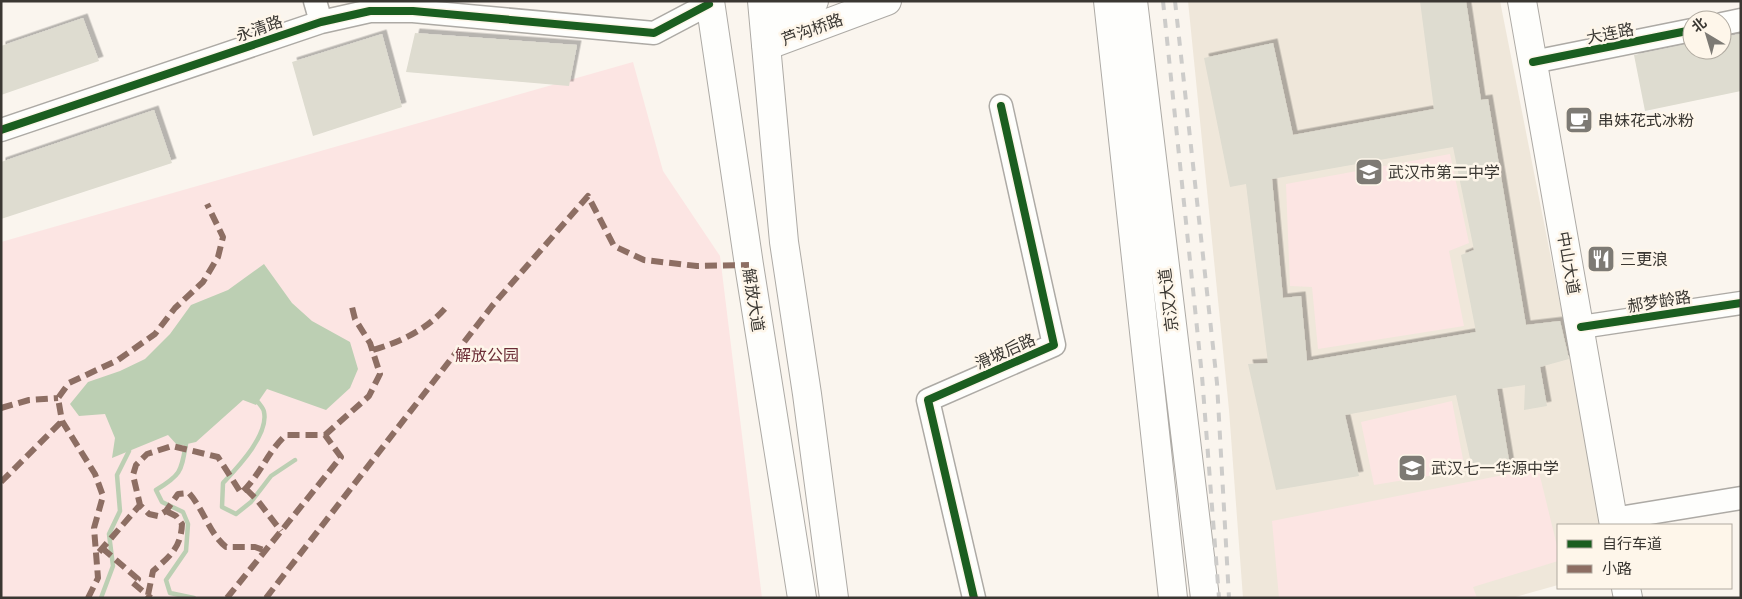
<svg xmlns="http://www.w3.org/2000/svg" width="1742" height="599" viewBox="0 0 1742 599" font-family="Raleway,'Noto Sans SC',sans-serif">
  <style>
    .built { fill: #efe7da }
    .green { fill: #fce5e3 }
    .water { fill: #bccfb3 }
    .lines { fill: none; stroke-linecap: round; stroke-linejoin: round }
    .stream { stroke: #bccfb3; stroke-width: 4.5 }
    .building { fill: #dedcd0; fill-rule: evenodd; filter: url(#shadow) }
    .minor-casing { stroke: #adaaa5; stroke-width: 25 }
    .major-casing { stroke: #adaaa5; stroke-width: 30 }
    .minor { stroke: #fefefc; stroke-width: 22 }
    .major { stroke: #fefefc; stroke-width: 28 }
    .rail { stroke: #cdccca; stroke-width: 4; stroke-dasharray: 9 9; stroke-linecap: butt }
    .quiet { stroke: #8d6e63; stroke-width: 6; stroke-dasharray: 12 6; stroke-linecap: butt }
    .cycleway-casing { stroke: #fef6ea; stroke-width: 11 }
    .cycleway { stroke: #1b5e20; stroke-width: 8 }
    .labels { text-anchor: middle; stroke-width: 5; stroke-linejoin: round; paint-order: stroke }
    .street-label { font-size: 16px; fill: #3a3732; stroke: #fef6ea }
    .poi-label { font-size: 16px; fill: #3a3732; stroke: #fef6ea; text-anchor: start }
    .park-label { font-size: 16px; fill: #6b2c35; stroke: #fef6ea }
  </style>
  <defs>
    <filter id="shadow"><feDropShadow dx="4.5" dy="-4.5" stdDeviation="0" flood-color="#0004"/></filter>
  </defs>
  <rect width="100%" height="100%" fill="#faf5ee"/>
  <path class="built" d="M1188 1H1500L1571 359 1601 525H1558V585L1512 598H1243L1229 410Z"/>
  <path class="green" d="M633 62 663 171 720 256 762 598H1V242Z
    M1450 154 1469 243 1449 251 1464 326 1318 349 1312 287 1290 286 1286 184Z
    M1452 401 1465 470 1374 485 1361 422Z
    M1538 468 1558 550V561L1473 587 1477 598H1279L1272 521Z"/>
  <path class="water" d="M264 264 292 303 312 321 350 342 358 369 350 388 326 410 267 389 256 405 243 400 196 442 178 446 168 435 112 458 115 438 105 414 79 416 70 404 88 382 120 371 145 359 170 334 191 305 228 290Z"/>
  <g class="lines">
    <path class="stream" d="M258 402C260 405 264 409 264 412 269 435 237 468 223 483L222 507 236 514 251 502 271 476 295 460
      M186 444C181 472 181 475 156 490L162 502 183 512 188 524 186 551 166 580 170 593 194 598
      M101 598 113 566 109 534 120 511 117 475 129 451"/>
  </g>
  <path class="building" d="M1420 1H1466L1481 100 1488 99 1526 325 1560 321 1569 359 1540 367 1547 406 1524 410 1525 385 1497 389 1510 466 1473 472 1456 395 1345 415 1359 476 1276 490 1248 364 1268 363 1246 184 1230 187 1204 58 1273 43 1293 135 1434 109ZM1453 147 1474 250 1461 255 1476 332 1307 361 1301 296 1283 298 1272 179Z
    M83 18 99 61 1 95V46Z
    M415 33 577 45 569 86 406 72Z
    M382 34 402 107 313 136 292 62Z
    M1741 34V91L1645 111 1634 55 1692 43V50H1722V37Z
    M154 110 172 163 1 219V162Z"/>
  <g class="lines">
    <defs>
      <path id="minor" d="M315 1 321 22
        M1722 24 1741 20
        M1533 62 1692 30
        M1 130 321 22 370 11H413L654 33 709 4
        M1581 327 1741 303
        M1613 519 1741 498
        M974 598 928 400 1054 345 1001 106"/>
      <path id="major" d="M710 1 749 265 802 598
        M762 1 784 242 807 394 834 598
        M1108 1 1173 598
        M1133 1 1205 598
        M1522 1 1614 525
        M764 17 814 1
        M766 46 887 1
        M1626 588 1628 598"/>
    </defs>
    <use href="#minor" class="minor-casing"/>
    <use href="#major" class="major-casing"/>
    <use href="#minor" class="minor"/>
    <use href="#major" class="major"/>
    <path class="rail" d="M1163 1 1202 376 1219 598
      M1175 1 1217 383 1229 598"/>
    <path class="quiet" d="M373 350C403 341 428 329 448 305
      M1 408 29 400 58 398
      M325 435 369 396 380 374 370 343 355 319 352 307
      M1 482 62 421
      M246 489 258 501 281 531
      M102 548 138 579 133 583 151 598
      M99 552 140 505
      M148 595 153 571C170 556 181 548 182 524L176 516 166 511
      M88 598 98 578 94 528 103 496 95 474 62 421 58 398 69 383 118 360 155 334 175 308 203 282 218 257 223 237 207 204
      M227 598 341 457 325 435H286C267 452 260 476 241 493L218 457 172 446 147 454 136 465 133 475 140 505 149 514 158 516 166 511 178 494 189 493C204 510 209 533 226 547H255L266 551
      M266 598 492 306 588 196 614 246 644 260 697 266 749 265"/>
    <defs>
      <path id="cycleway" d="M1533 62 1692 30
        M1 130 321 22 370 11H413L654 33 709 4
        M1581 327 1741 303
        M974 598 928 400 1054 345 1001 106"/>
    </defs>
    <use href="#cycleway" class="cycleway-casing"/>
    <use href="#cycleway" class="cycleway"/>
  </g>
  <defs>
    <symbol id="cafe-square" viewBox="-11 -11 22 22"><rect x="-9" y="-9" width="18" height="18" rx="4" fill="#7d7a74" stroke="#fef6ea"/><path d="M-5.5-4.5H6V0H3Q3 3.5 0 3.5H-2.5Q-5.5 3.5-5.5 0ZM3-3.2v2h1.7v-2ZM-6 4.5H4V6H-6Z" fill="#fff"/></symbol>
    <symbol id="school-square" viewBox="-11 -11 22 22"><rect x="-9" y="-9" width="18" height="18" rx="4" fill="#7d7a74" stroke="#fef6ea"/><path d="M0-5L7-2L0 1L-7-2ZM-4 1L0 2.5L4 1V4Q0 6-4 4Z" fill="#fff"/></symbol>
    <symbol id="restaurant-square" viewBox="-11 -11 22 22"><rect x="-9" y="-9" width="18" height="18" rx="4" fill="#7d7a74" stroke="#fef6ea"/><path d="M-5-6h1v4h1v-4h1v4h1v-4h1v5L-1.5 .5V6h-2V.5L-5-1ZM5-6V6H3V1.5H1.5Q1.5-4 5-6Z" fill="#fff"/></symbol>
  </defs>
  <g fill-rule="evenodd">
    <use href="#cafe-square" x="1563" y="104" width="32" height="32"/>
    <use href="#school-square" x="1353" y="156" width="32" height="32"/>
    <use href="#restaurant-square" x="1585" y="243" width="32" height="32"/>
    <use href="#school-square" x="1396" y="452" width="32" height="32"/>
  </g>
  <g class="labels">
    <g class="street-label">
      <text transform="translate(259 28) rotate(-19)" y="6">永清路</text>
      <text transform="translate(812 29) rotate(-20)" y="6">芦沟桥路</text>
      <text transform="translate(1610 33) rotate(-11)" y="6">大连路</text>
      <text transform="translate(1569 263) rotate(80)" y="6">中山大道</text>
      <text transform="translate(754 300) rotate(81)" y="6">解放大道</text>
      <text transform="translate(1168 300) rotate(-97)" y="6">京汉大道</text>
      <text transform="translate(1659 301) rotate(-9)" y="6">郝梦龄路</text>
      <text transform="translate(1005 351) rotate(-24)" y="6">滑坡后路</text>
    </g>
    <g class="poi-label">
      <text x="1598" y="126">串妹花式冰粉</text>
      <text x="1388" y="178">武汉市第二中学</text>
      <text x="1620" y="265">三更浪</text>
      <text x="1431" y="474">武汉七一华源中学</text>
    </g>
    <g class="park-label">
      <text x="487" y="361">解放公园</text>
    </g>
  </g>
  <rect width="1742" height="599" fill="none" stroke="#3a3732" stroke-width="5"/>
  <rect x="1557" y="524" width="175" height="65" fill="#fef6ea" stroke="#b0aaa0"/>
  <rect x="1567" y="540" width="25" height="8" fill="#1b5e20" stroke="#b0aaa0"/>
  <text x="1602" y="549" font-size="15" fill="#3a3732">自行车道</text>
  <rect x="1567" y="565" width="25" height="8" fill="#8d6e63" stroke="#b0aaa0"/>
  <text x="1602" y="574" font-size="15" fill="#3a3732">小路</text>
  <g transform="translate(1707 35) rotate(322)"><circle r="24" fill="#fef6ea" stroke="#b0aaa0"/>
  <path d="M0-4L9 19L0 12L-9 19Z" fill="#7d7a74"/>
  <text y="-8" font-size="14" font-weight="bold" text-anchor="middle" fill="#3a3732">北</text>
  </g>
</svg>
